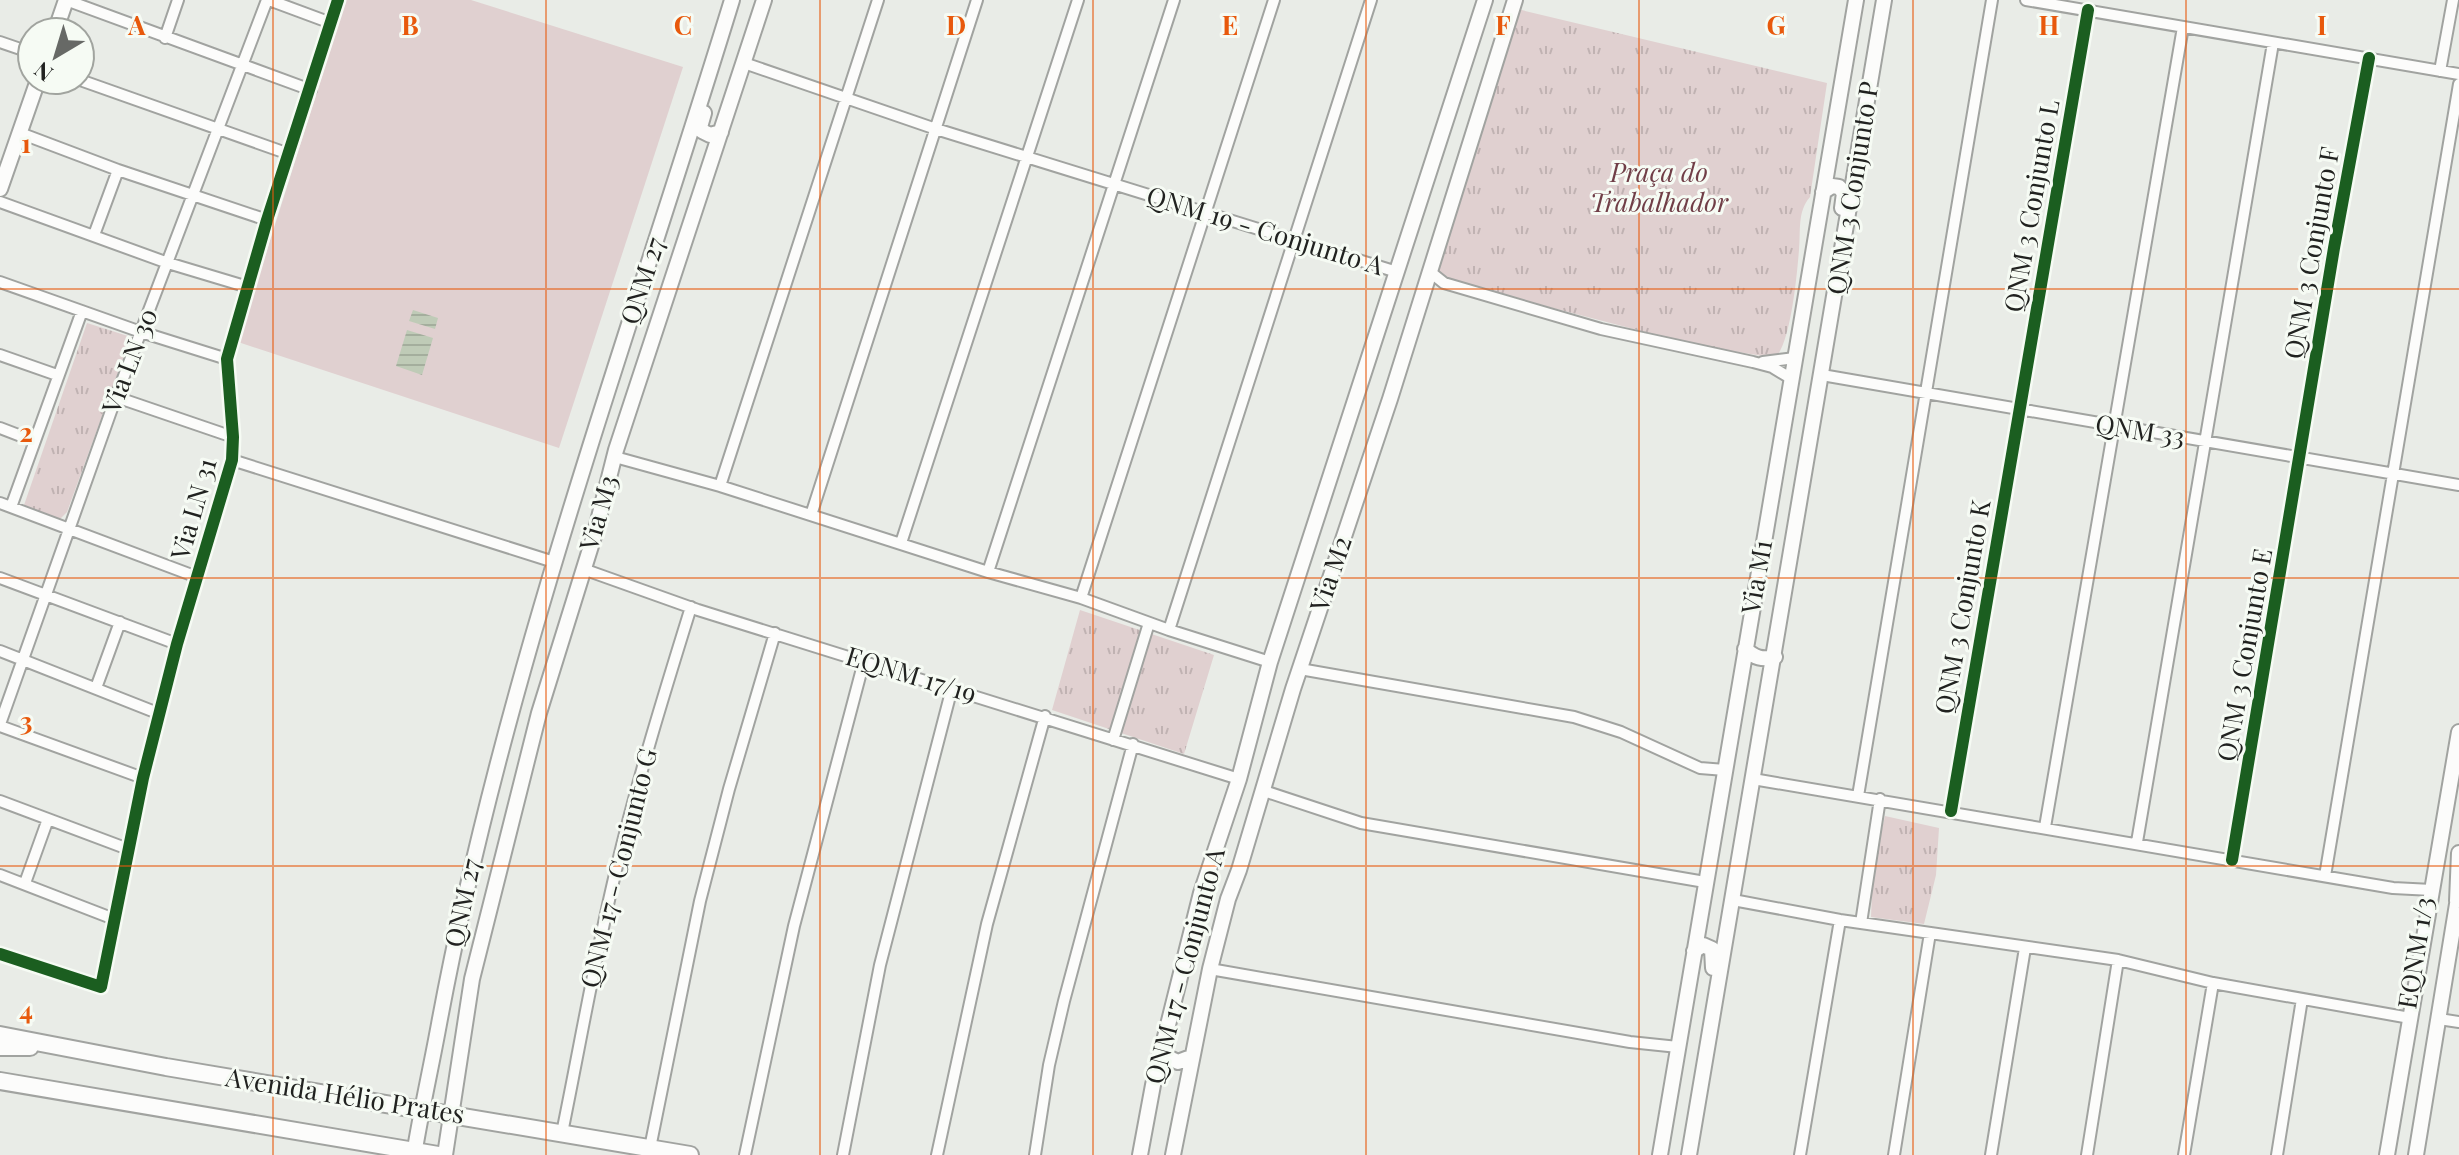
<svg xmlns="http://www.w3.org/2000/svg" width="2459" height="1155" viewBox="0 0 2459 1155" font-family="'Playfair Display',serif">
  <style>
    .grass { fill: #e0d0d0 }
    .park { fill: url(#park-tufts) }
    .water { fill: url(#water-rules) }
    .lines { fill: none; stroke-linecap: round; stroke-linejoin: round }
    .street-casing { stroke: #a1a3a0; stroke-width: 14 }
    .secondary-casing { stroke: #a1a3a0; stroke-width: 18 }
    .primary-casing { stroke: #a1a3a0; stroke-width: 20 }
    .street { stroke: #fcfcfb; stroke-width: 10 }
    .secondary { stroke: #fcfcfb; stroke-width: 14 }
    .primary { stroke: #fcfcfb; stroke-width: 16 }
    .cycleway-casing { stroke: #f6fbf4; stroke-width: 17 }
    .cycleway { stroke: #1b5e20; stroke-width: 12 }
    .grid { fill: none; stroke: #e8590c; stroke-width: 2; stroke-opacity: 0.55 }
    .labels { text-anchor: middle; stroke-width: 6; stroke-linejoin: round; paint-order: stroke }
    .park-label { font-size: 26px; font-style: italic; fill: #703e47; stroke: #f6fbf4 }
    .street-label { font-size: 26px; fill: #212220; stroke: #f6fbf4 }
    .grid-label { font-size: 26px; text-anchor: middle; font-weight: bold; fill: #e8590c; stroke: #f6fbf4; stroke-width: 6; stroke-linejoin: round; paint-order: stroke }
  </style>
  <defs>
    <pattern id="park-tufts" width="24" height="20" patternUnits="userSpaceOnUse" patternTransform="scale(2)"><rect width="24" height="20" fill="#e0d0d0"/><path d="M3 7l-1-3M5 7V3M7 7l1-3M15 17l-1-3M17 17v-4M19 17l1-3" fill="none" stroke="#c0b2b2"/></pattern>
    <pattern id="water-rules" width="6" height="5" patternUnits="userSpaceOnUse" patternTransform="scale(2)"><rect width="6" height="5" fill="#bfcbb7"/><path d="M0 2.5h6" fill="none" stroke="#a4ae9d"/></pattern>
  </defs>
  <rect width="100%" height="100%" fill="#e9ece7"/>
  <path class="grass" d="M346 0H471L683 67 559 448 238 342Z"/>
  <path class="park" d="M1513 8 1827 83 1810 197C1797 212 1801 231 1799 250 1797 274 1791 343 1775 358L1695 345 1438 278 1433 273Z
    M87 323 131 337 67 512 60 519 51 518 23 508Z
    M1080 610 1214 655 1184 754 1052 710Z
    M1885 816 1939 828 1936 875 1924 924 1871 917 1873 867Z"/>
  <path class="water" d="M413 310 438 318 435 329 409 321Z
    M407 330 433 338 422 375 396 366Z"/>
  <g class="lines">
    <defs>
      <path id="street" d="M66 0 311 90
        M269 0 331 23
        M2026 0 2459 74
        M165 38 178 0
        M0 42 32 53
        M744 63 936 129 1397 272
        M2440 71 2453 0
        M80 80 289 154
        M20 133 118 170 267 220
        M0 202 168 263 248 287
        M94 235 118 170
        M1429 271 1444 283 1601 329 1753 362 1772 367 1792 379
        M0 282 141 332 227 359
        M0 355 57 375
        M1763 362 1795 358
        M1822 375 2459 485
        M116 397 233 437
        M0 428 34 441
        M615 457 720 486 988 572 1081 598 1169 630 1270 662
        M232 460 554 562
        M720 486 878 0
        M0 503 197 577
        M11 507 82 311
        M811 515 977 0
        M901 543 1078 0
        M583 569 698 610 1239 779
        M988 572 1174 0
        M0 578 177 644
        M1081 598 1274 0
        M1169 630 1371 0
        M0 651 160 714
        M1300 669 1574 717 1621 732 1700 768 1725 770
        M96 688 120 622
        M0 724 116 397 267 0
        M0 726 143 778
        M1113 740 1149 623
        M1753 779 2393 888 2432 890
        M1264 791 1361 823 1705 882
        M1858 796 1992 0
        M0 801 128 849
        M1951 811 2088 10
        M2045 827 2183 27
        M2137 842 2273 43
        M2232 860 2334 248 2369 58
        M0 875 114 919
        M2325 876 2459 84
        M25 883 48 819
        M1733 900 1840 920 2118 960 2213 983 2410 1018
        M1861 923 1880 799
        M0 954 101 987 143 778 177 644 232 460 233 437 227 359 267 220 338 0
        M1210 969 1630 1042 1678 1047
        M2439 1019 2459 1022
        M562 1133C580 1045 595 957 616 870 637 781 664 694 691 607
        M650 1148 700 901 729 789 775 633
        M745 1155 794 926 864 661
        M843 1155 880 965 952 688
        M937 1155 987 924 1045 716
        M1035 1155 1049 1065 1064 1001 1133 744
        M1800 1155 1840 920
        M1894 1155 1930 933
        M1991 1155 2025 948
        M2087 1155 2118 960
        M2184 1155 2213 983
        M2277 1155 2302 999"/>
      <path id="secondary" d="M55 32 66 0
        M704 113 700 127 702 131 710 135 721 132
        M0 189 38 80
        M1823 192 1832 186 1839 187 1844 193 1842 208
        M1745 649C1755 658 1762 660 1775 657
        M2457 901 2459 853
        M1694 951 1703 945 1712 949 1713 968
        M1161 1051 1165 1056 1178 1062 1191 1057
        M414 1155C421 1111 431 1068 439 1024 504 674 628 340 732 0
        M445 1155 472 979 539 713 595 533 616 450 764 0
        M1140 1155 1153 1085 1201 893 1239 779 1270 662 1485 0
        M1173 1155 1210 969 1228 899 1239 870 1293 689 1390 399 1515 0
        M1660 1155 1856 0
        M1689 1155 1884 0
        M2387 1155 2459 732
        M2416 1155 2459 892"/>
      <path id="primary" d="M0 1035 166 1067 690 1155
        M0 1047H30
        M0 1081 438 1155"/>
    </defs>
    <use href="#street" class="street-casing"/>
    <use href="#secondary" class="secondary-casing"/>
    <use href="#primary" class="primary-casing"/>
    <use href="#street" class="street"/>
    <use href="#secondary" class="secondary"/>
    <use href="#primary" class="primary"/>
    <defs>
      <path id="cycleway" d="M1951 811 2088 10
        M2232 860 2334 248 2369 58
        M0 954 101 987 143 778 177 644 232 460 233 437 227 359 267 220 338 0"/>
    </defs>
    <use href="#cycleway" class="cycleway-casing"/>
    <use href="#cycleway" class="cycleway"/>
  </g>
  <path class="grid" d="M273 0V1155M546 0V1155M820 0V1155M1093 0V1155M1366 0V1155M1639 0V1155M1913 0V1155M2186 0V1155M0 289H2459M0 578H2459M0 866H2459"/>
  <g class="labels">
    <g class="park-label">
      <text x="1659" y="182">Praça do<tspan x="1659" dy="30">Trabalhador</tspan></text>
    </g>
    <g class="street-label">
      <text transform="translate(1853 188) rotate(-81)" y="9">QNM 3 Conjunto P</text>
      <text transform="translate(2032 206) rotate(-80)" y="9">QNM 3 Conjunto L</text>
      <text transform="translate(1265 231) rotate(17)" y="9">QNM 19 - Conjunto A</text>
      <text transform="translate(2312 253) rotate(-80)" y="9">QNM 3 Conjunto F</text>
      <text transform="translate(643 281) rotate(-72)" y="9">QNM 27</text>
      <text transform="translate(130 361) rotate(-69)" y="9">Via LN 30</text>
      <text transform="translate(2140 431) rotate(9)" y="9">QNM 33</text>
      <text transform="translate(194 509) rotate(-74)" y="9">Via LN 31</text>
      <text transform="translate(599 513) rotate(-74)" y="9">Via M3</text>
      <text transform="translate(1331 574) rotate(-71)" y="9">Via M2</text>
      <text transform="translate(1757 577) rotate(-80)" y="9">Via M1</text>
      <text transform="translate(1963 607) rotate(-80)" y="9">QNM 3 Conjunto K</text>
      <text transform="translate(2245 655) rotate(-80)" y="9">QNM 3 Conjunto E</text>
      <text transform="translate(911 675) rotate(17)" y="9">EQNM 17/19</text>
      <text transform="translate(619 868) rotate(-76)" y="9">QNM 17 - Conjunto G</text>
      <text transform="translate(463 903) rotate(-78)" y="9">QNM 27</text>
      <text transform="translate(2416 953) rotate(-81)" y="9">EQNM 1/3</text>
      <text transform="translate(1185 966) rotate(-75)" y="9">QNM 17 - Conjunto A</text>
      <text transform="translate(345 1096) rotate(9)" y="9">Avenida Hélio Prates</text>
    </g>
  </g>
  <g class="grid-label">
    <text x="137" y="35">A</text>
    <text x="410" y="35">B</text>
    <text x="683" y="35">C</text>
    <text x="956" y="35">D</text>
    <text x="1230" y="35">E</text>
    <text x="1503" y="35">F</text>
    <text x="1776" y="35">G</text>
    <text x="2049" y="35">H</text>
    <text x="2322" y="35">I</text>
    <text x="26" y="153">1</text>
    <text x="26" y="442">2</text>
    <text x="26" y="731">3</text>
    <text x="26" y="1020">4</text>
  </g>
  <g transform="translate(56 56) rotate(218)"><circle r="38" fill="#f6fbf4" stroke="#a1a49f" stroke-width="2"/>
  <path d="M0-6L14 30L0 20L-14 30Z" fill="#676966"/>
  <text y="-12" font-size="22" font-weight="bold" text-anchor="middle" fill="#212220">N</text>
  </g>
</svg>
